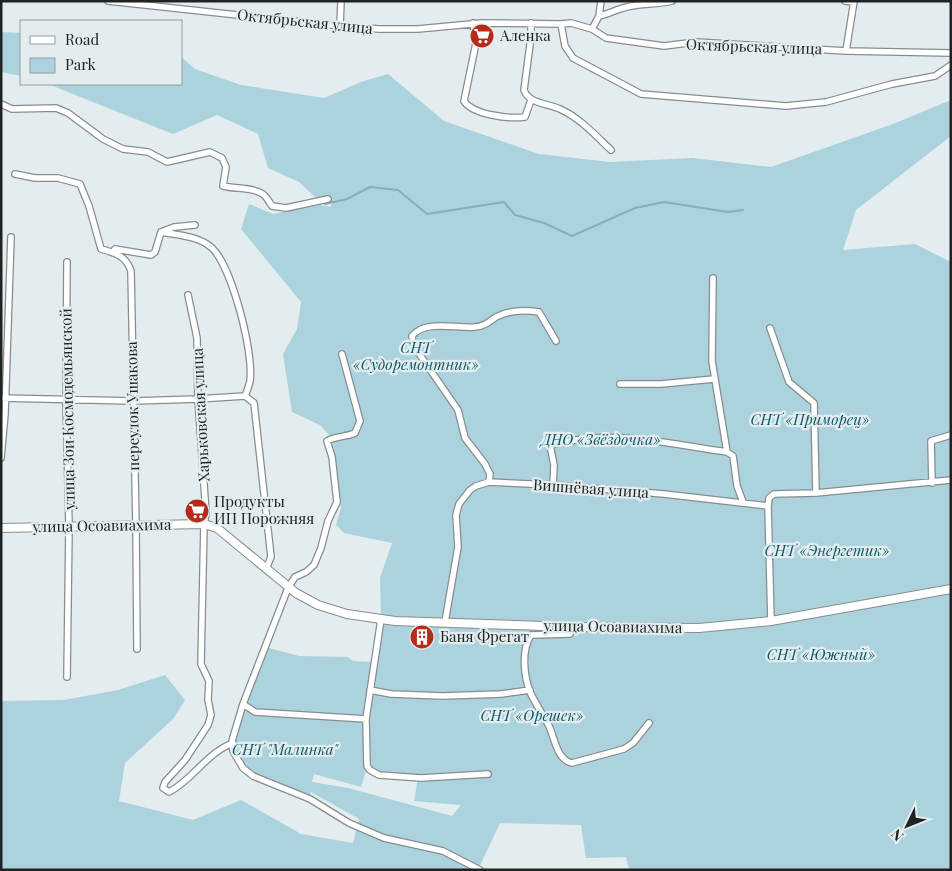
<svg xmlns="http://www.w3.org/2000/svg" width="952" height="871" viewBox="0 0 952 871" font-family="'Playfair Display',serif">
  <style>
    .green { fill: #abd2dd; fill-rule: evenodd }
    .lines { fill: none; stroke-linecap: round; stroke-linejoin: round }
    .stream { stroke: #87aeb9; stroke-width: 2 }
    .street-casing { stroke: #868d8f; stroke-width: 8 }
    .secondary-casing { stroke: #868d8f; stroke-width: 10 }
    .street { stroke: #fff; stroke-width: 5.5 }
    .secondary { stroke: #fff; stroke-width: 8 }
    .labels { text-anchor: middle; stroke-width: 4.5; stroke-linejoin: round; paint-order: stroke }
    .street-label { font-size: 15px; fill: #202323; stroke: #e3ecee }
    .poi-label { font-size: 15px; fill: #202323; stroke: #e3ecee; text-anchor: start }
    .park-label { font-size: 15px; font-style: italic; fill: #075a6b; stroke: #e3ecee }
  </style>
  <rect width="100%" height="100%" fill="#e3ecee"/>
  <path class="green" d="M1 32 21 33V76L1 72Z
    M181 57 195 69 241 85 324 98 361 82 388 74 444 121 539 154 610 162 692 158 771 167 893 124 951 100V136L856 210 843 250 915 244 951 262V870H629L626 857 586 858 581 825 500 823 478 870H1V701L64 700 118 690 165 675 185 700 173 719 125 763 119 801 193 820 241 800 301 834 353 843 359 819 311 792 310 799C278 786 237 780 232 741L265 647 299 656 348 657 353 661 374 662 381 619 380 578 392 543 344 533 336 525 341 508 332 438 320 425 292 412 283 354 297 329 301 302 241 229 249 204 273 214 319 205 331 207V197L316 198 299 182 268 168 258 134 217 115 173 134 48 84H181ZM370 770 392 775 418 778 414 801 461 805 452 816 348 788 312 782 314 774 361 787 366 771Z"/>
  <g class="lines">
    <path class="stream" d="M325 204 347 199 370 187 398 190 427 214 504 202 515 215 544 223 572 236 635 208 664 202 728 212 743 210"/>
    <defs>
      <path id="street" d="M108 1 340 26 379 29H418L482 23 561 24 571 23 592 29 606 38 664 46 696 42 846 51 951 53
        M845 1 854 2
        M599 16C609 14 617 9 627 7 642 3 657 5 672 1
        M473 23 476 43 464 101C473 115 509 119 525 117L531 100
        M531 23V37L524 90C529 104 547 103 560 109 580 118 596 136 611 150
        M561 24 565 46 573 58 641 94 786 106 826 102 892 84 935 76 951 65
        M340 26 341 1
        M592 29 599 16 601 1
        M846 51 854 1
        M1 104 12 109 56 108 68 113 103 139 123 149 148 152 167 162 210 152 222 158 226 167 223 186C235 189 251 187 261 193 266 195 269 202 272 206L286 208 328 199
        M15 174 35 178H58L80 184 89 206 101 249C116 253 126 256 131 271L136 526 137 649
        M161 232C178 235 199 236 212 248 232 267 254 353 250 381 249 386 247 391 245 396
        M113 252 115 249 151 255 155 252 161 232 174 227 195 225
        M713 278 712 361 727 452 733 456 737 486 743 502
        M188 295 197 338 198 399 206 513 204 524 201 664 209 681 208 700 211 715 208 725 185 760 165 782 163 788 169 792C193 780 206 753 233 743
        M770 328 789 382 814 403 816 493
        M342 354 360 421 355 433C346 437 336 436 327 441L332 457 337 502 328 521 321 548 314 565 306 572 295 577 288 588 243 704 232 741 233 751 243 768 253 776 310 799 349 823 384 838 443 851 480 870
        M620 384H661L714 379
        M1 398 133 401 198 399 245 396 254 403 271 557 266 569
        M1 458 5 414 11 237
        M489 482 490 474 485 464 465 438 458 410 413 345 412 336C425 319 457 329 475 327 485 326 489 322 496 317 509 310 525 310 539 312L556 341
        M932 483 931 441 951 435
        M553 485 554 465 550 445C564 442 578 439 592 438 637 435 683 446 727 452
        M381 619 366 719 367 766 370 770 379 775 421 778 488 774
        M771 621 768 506 769 498 774 494 816 493 951 480
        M445 622 458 547 456 515 459 504 470 490 476 486 489 482 553 485 664 494 768 506
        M573 627 570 634 531 635C521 650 524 676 530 692 535 703 543 714 549 726 555 739 557 760 572 763L624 749 633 743 649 723
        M67 677 69 527 66 400 67 262
        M370 690 391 694 443 696 501 694 530 690
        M243 704 255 712 366 719"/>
      <path id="secondary" d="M1 528 204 524 217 528 296 593 318 605 347 614 395 621 573 627 699 628 771 621 951 589"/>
    </defs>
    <use href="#street" class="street-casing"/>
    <use href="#secondary" class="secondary-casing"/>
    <use href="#street" class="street"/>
    <use href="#secondary" class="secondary"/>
  </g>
  <defs>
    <symbol id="supermarket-disc" viewBox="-11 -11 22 22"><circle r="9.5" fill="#b72919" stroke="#e3ecee"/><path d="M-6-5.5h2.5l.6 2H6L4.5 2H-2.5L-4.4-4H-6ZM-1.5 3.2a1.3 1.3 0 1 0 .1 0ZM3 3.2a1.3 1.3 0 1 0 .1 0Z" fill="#fff"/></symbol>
    <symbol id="building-disc" viewBox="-11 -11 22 22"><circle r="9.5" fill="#b72919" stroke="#e3ecee"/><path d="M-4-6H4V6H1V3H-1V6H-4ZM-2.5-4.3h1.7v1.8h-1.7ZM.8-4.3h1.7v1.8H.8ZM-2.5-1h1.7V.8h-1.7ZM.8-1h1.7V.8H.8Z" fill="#fff"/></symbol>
  </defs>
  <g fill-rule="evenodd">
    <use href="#supermarket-disc" x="468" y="22" width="28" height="28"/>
    <use href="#supermarket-disc" x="183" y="497" width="28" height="28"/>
    <use href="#building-disc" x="408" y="623" width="28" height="28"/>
  </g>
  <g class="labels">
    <g class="street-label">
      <text transform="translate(305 22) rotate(6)" y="5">Октябрьская улица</text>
      <text transform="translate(754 47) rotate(2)" y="5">Октябрьская улица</text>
      <text transform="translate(133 406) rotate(-91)" y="5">переулок Ушакова</text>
      <text transform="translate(68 409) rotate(-91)" y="5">улица Зои Космодемьянской</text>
      <text transform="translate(201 415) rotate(-93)" y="5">Харьковская улица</text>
      <text transform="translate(591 489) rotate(4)" y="5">Вишнёвая улица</text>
      <text transform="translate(102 526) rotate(-1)" y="5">улица Осоавиахима</text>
      <text transform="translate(613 627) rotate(1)" y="5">улица Осоавиахима</text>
    </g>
    <g class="poi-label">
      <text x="500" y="41">Аленка</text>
      <text x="214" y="507">Продукты<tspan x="214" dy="17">ИП Порожняя</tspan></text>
      <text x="440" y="642">Баня Фрегат</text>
    </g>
    <g class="park-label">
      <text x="416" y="353">СНТ<tspan x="416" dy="17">«Судоремонтник»</tspan></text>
      <text x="810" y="425">СНТ «Приморец»</text>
      <text x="601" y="445">ДНО «Звёздочка»</text>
      <text x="827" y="556">СНТ «Энергетик»</text>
      <text x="821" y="660">СНТ «Южный»</text>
      <text x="532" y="721">СНТ «Орешек»</text>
      <text x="285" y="755">СНТ "Малинка"</text>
    </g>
  </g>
  <rect width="952" height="871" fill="none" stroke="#202323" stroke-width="5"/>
  <rect x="20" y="20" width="162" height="65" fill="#e3ecee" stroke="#959c9d"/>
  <rect x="30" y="36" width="25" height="8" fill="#ffffff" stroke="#959c9d"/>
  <text x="65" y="45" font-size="15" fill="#202323">Road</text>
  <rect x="30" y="58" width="25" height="15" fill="#abd2dd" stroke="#959c9d"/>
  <text x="65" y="70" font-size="15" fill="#202323">Park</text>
  <g transform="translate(907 826) rotate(227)" stroke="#e3ecee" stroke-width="4" paint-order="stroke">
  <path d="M0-4L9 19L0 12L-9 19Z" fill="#202323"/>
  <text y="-8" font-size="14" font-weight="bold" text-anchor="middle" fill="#202323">N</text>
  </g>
</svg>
